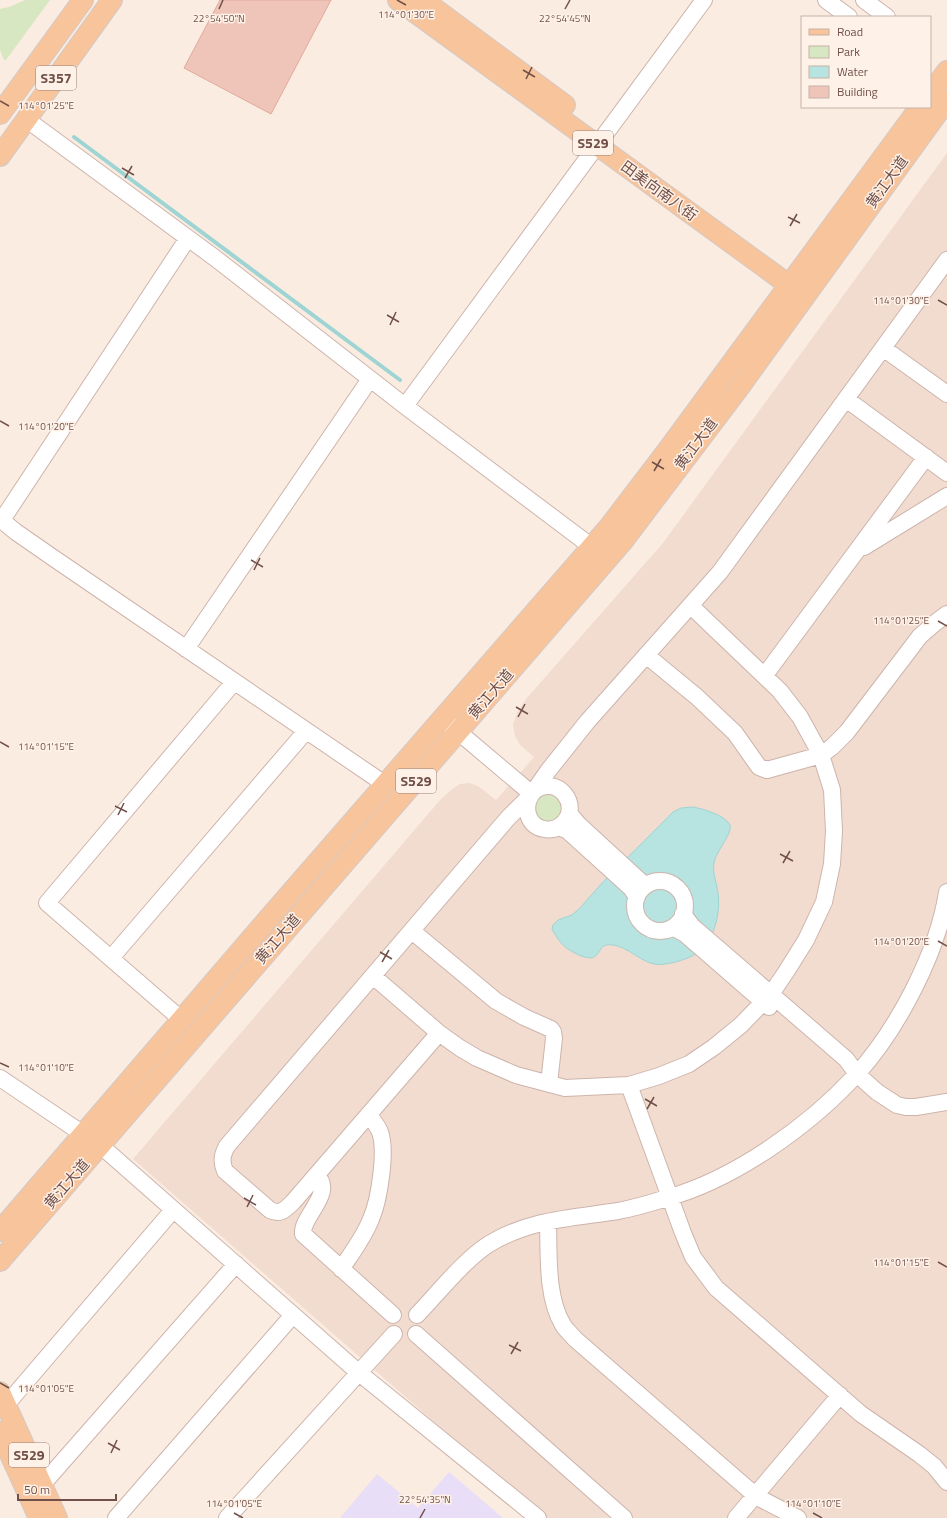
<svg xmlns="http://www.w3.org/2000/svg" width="947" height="1518" viewBox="0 0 947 1518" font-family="'Titillium Web','Noto Sans SC',sans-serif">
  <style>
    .residential { fill: #f2dcd0 }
    .education { fill: #e9def7 }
    .green { fill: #d7e7c1 }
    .water { fill: #b7e3e1; stroke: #9ed4d3 }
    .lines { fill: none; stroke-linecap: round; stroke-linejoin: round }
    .stream { stroke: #9ed4d3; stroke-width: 4 }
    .building { fill: #efc5ba; stroke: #e1a99b }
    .minor-casing { stroke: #cdb4ab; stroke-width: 18 }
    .major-casing { stroke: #d4cac8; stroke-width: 22 }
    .minor { stroke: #fff; stroke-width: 16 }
    .major { stroke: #f7c49b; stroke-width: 20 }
    .ticks { fill: none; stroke: #715049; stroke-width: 1.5 }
    .labels { text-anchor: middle; stroke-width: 3; stroke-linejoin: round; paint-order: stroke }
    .shield { fill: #fef1e7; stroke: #9b8078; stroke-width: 1 }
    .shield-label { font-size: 14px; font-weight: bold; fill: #715049 }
    .street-label { font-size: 15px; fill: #715049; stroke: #fef1e7 }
    .ticks-label { font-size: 10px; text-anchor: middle; fill: #715049; stroke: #fef1e7; stroke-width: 3; stroke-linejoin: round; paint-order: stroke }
  </style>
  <rect width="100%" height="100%" fill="#fbece1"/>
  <path class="residential" d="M947 153V1518H544L133 1159 440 800 451 790 460 784 469 783 478 786 496 800 534 757 520 745 515 736 513 725 517 713 526 699 663 543Z"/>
  <path class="education" d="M449 1472 503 1518H340L377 1474 418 1508Z"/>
  <path class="green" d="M25 0H50L6 60H4L0 50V9L9 7Z
    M550 792 564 804 560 819 545 823 536 817C534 799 533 799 550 792Z"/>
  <path class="water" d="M693 807C703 809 725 815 730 825 733 833 715 853 714 863 712 873 717 883 718 893 721 913 714 944 694 955 687 959 674 963 665 964 645 968 632 948 613 945 599 943 602 952 594 957 587 961 567 950 562 944 558 940 555 934 552 929L553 925 558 920 572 915 580 908 602 883 673 812 681 808Z"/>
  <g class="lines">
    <path class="stream" d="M74 137 400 380"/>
  </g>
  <path class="building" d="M220 0H331L271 114 184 68Z"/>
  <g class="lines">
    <defs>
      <path id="minor" d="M826 0 849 17
        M864 0 887 17
        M26 119 215 258 405 406 592 547
        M883 348 947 394
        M846 399 947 473
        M405 406 704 0
        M0 519 16 532 52 557 386 785
        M2 520 188 238
        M864 547 947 496
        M186 649 370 379
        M646 655 697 697 735 733 759 767 767 770 821 755 832 747 847 732 920 636 935 623 947 614
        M765 675 926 457
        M449 724 532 794
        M531 795C523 808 528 826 544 829 550 830 557 829 561 825 584 807 557 772 533 792
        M569 813 579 825 641 882 647 885
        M559 827 568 831 631 888 637 897
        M635 906a25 25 0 1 1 50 0a25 25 0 1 1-50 0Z
        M683 914 692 926 846 1059 857 1074 877 1092 897 1105 906 1107H916L947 1102
        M672 928 676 929 685 934 769 1007
        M412 931 496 1001 524 1017 551 1029 553 1032 554 1038 549 1084
        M111 958 306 731
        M373 976 439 1033 460 1048 477 1058 516 1075 565 1088 629 1085 659 1076 689 1064 714 1047 741 1025 771 994 786 972 806 940 824 902 832 864 834 831 832 790 821 755 800 717 780 691 691 606
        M182 1020 47 903 234 682
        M439 1033 293 1202C285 1210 280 1215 270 1210L225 1171C221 1161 222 1155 227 1146L508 818 532 794 548 771 587 722 720 572 947 260
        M0 1078 83 1134
        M629 1085 683 1233 693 1257 716 1288 861 1414 919 1454 934 1466 947 1482
        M100 1145 358 1372 538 1518
        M316 1175C336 1193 301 1216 303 1234L393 1315
        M548 1222C549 1253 546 1297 563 1325 566 1330 571 1334 575 1339L748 1489 763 1500 798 1518
        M341 1269C352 1253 364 1237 371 1219 379 1201 387 1151 380 1132 377 1125 373 1120 368 1115
        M417 1315C438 1293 464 1260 489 1244 530 1219 573 1218 618 1211 634 1208 651 1203 667 1198 735 1179 809 1126 856 1075 898 1029 938 952 947 892
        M416 1334 624 1518
        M6 1405 173 1210
        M42 1485 236 1264
        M116 1518 293 1315
        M227 1518 394 1334
        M736 1518 840 1395"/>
      <path id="major" d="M398 0 800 293
        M423 0 565 105
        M930 94 947 71
        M0 114 83 0
        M0 156 112 0
        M0 1231 268 919 609 527 667 451 920 107
        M0 1261 623 541 738 389 947 100
        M0 1392 57 1518
        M0 1432 39 1518"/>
    </defs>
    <use href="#minor" class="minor-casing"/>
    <use href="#major" class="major-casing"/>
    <use href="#minor" class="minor"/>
    <use href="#major" class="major"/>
  </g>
  <path class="ticks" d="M397 0 406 5M219 9 223 0M565 9 570 0M523 70 535 77M526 79 532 67M0 101 9 106M122 168 134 175M125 178 132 166M788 217 800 223M790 226 797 214M938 300 947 305M387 315 399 322M390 325 396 312M0 421 9 426M652 462 664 469M654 471 661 459M251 560 263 567M254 570 260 558M938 621 947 626M516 707 528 714M518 717 525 704M0 742 9 747M115 806 127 812M118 815 124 803M780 854 793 861M783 863 790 851M938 941 947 946M380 952 392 959M382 962 389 950M0 1063 9 1067M645 1099 657 1106M647 1109 654 1097M244 1198 256 1205M247 1207 253 1195M938 1262 947 1267M509 1345 521 1351M511 1354 518 1342M0 1383 9 1388M108 1443 120 1450M111 1453 117 1440M234 1513 243 1518M813 1513 822 1518M420 1518 425 1509"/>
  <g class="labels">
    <g class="shield">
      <rect x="36" y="66" width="40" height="24" rx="3"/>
      <rect x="573" y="131" width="40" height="24" rx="3"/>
      <rect x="396" y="769" width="40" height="24" rx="3"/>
      <rect x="9" y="1443" width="40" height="24" rx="3"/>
    </g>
    <g class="shield-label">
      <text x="56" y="83">S357</text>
      <text x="593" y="148">S529</text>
      <text x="416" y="786">S529</text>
      <text x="29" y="1460">S529</text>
    </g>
    <g class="street-label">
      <text transform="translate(887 182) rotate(-54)" y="5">黄江大道</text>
      <text transform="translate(659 191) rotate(36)" y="5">田美向南八街</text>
      <text transform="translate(696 444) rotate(-53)" y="5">黄江大道</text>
      <text transform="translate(491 694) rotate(-49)" y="5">黄江大道</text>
      <text transform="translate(278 939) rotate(-49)" y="5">黄江大道</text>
      <text transform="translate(67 1184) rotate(-49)" y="5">黄江大道</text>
    </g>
  </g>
  <g class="ticks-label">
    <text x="406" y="18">114°01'30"E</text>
    <text x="219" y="22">22°54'50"N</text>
    <text x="565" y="22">22°54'45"N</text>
    <text x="46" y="109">114°01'25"E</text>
    <text x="901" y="304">114°01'30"E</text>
    <text x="46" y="430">114°01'20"E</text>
    <text x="901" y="624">114°01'25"E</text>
    <text x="46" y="750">114°01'15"E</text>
    <text x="901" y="945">114°01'20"E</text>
    <text x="46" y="1071">114°01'10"E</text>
    <text x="901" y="1266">114°01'15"E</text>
    <text x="46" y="1392">114°01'05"E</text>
    <text x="425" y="1503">22°54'35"N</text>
    <text x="234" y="1507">114°01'05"E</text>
    <text x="813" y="1507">114°01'10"E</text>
  </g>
  <rect x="801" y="16" width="130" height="92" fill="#fef1e7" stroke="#c6b1a8"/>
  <rect x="809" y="29" width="20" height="6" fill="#f7c49b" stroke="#c6b1a8"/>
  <text x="837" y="36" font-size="12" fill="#715049">Road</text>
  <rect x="809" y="46" width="20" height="12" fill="#d7e7c1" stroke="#c6b1a8"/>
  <text x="837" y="56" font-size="12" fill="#715049">Park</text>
  <rect x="809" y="66" width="20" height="12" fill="#b7e3e1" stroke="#c6b1a8"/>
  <text x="837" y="76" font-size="12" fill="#715049">Water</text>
  <rect x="809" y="86" width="20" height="12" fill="#efc5ba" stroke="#c6b1a8"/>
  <text x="837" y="96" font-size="12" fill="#715049">Building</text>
  <path d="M18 1494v6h98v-6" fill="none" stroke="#715049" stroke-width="2"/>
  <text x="24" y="1494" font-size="12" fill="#715049" stroke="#fef1e7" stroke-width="3" paint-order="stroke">50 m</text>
</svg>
